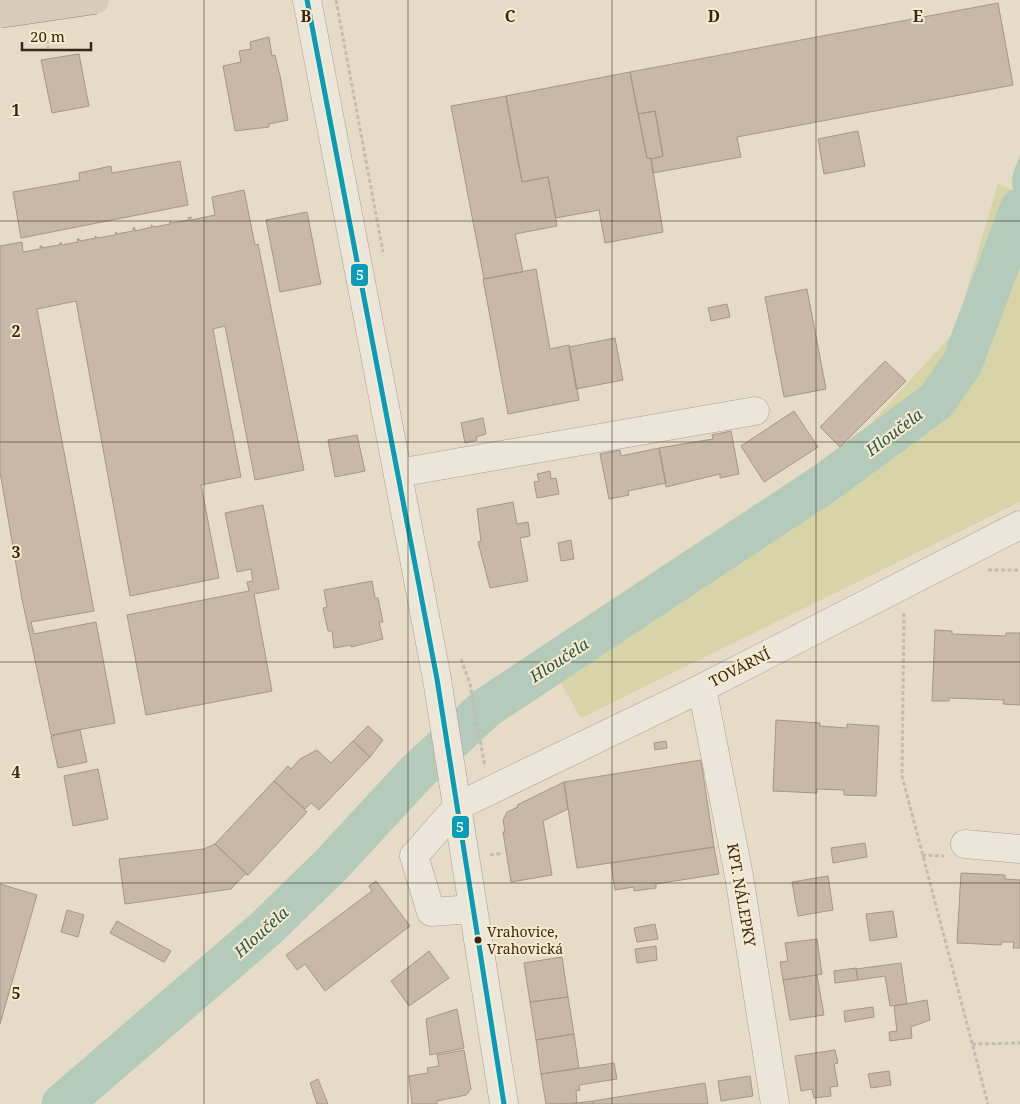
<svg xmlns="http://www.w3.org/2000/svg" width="1020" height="1104" viewBox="0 0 1020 1104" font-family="'Noto Serif',serif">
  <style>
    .green { fill: #d7d5a8 }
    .water { fill: #b4cabb }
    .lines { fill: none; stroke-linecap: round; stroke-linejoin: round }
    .river { stroke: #b4cabb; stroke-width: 41 }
    .building { fill: #c9b8a8; stroke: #a59687 }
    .minor-casing { stroke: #a99f91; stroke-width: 29 }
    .path { stroke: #c4bcb1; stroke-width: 3; stroke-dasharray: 4 2.5; stroke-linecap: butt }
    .minor { stroke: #ece6da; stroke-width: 28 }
    .highway-bridge-casing { stroke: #8f8578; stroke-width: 29; stroke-linecap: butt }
    .highway-bridge { stroke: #d8cbb8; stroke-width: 28 }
    .bus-1-casing { stroke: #f8eacb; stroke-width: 9 }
    .bus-1 { stroke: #069cbc; stroke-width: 5 }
    .grid { fill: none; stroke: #37271a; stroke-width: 1; stroke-opacity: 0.55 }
    .bus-dot { fill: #37271a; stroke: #f8eacb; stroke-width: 2 }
    .labels { text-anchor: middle; stroke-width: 4; stroke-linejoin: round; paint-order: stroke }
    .bus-label { font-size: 14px; fill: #37271a; stroke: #f8eacb; text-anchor: start }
    .street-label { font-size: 15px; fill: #37271a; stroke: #f8eacb }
    .water-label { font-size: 16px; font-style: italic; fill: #275954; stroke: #f8eacb }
    .grid-label { font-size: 16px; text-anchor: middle; font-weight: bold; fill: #37271a; stroke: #f8eacb; stroke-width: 4; stroke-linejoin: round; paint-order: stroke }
    .line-badge { stroke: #f8eacb; stroke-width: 2 }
    .badge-label { font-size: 14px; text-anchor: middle; font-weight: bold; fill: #fff }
  </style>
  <rect width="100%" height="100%" fill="#e5dbc7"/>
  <path class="green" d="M998 183 1020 194V502L581 718 544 654 842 455 955 331Z"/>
  <path class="water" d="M1020 156V200H1018C1008 183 1012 174 1020 156Z"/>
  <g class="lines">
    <path class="river" d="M62 1104 264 930 330 866 416 773 487 707 828 481 936 401 962 364 1020 209"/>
  </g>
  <path class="building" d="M998 3 1013 85 737 137 741 157 653 173 651 159 663 156 655 111 638 114 630 72Z
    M269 37 272 56 275 55 280 76 288 120 269 124V127L235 131 223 66 241 62 239 51 251 49 250 42Z
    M79 54 89 106 52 113 41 60Z
    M630 72 647 158H651L663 232 605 243 599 210 556 218 548 177 522 182 506 96Z
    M506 96 522 182 548 177 557 226 515 234 523 272 484 279 451 106Z
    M655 111 663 156 651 159 647 158 638 114Z
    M858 131 865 166 824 174 818 139Z
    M180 161 188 205 21 238 13 192 80 180 79 173 111 166 112 173Z
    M244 190 255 245 258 244 304 470 255 480 225 326 213 329 241 477 201 485 219 578 130 596 76 301 37 309 94 611 31 622 34 634 96 622 115 723 51 735 22 599 0 472V246L22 242 23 252 40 249V246H42V248L59 245 61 242V245L78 242 77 239H79L80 241 96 238 95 236 98 238 115 235 116 232 117 234 133 231V228H135V231L152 227 151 225 154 227 170 224V221L172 223 189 220 188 218 191 217V220L215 215 212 197Z
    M307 212 321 284 280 292 266 220Z
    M536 269 550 349 569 345 579 400 508 414 483 279Z
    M807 289 826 389 784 397 765 297Z
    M727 304 730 317 711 321 708 308Z
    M615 338 623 380 576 389 569 347Z
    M885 361 906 381 840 447 820 427Z
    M794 411 818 447 764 482 741 446Z
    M483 418 486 434 476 437 477 440 465 443 461 423Z
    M731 431 739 474 720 478V474L666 487 659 448 713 439 712 435Z
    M357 435 365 471 335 477 328 440Z
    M659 448 666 483 628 491 629 495 609 499 600 454 620 450 621 456Z
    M550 471 551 479 556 478 559 494 537 498 534 482 539 481 537 474Z
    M513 502 517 524 528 522 530 536 520 538 528 581 490 588 478 542 481 541 477 509Z
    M263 505 279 589 254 594 272 691 146 715 127 615 249 591 247 582 253 581 251 569 237 572 225 513Z
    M571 540 574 559 561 561 558 543Z
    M372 581 375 598H378L383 622H379L383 639 351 647V645L334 648 332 631H328L323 608 327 607 324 590Z
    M935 630 952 631V634L1006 636V633H1020V705L1003 704 1004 700 949 698V701H932Z
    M776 720 820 723V726L847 728V724L879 726 876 796 844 795V790L817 789V793L773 791Z
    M368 726 383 740 370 757 353 741Z
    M80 730 87 762 58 768 51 736Z
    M353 741 370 757 319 810 311 803 305 809 274 781 288 766 291 769 300 759 317 750 331 763Z
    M666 741 667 748 655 750 654 743Z
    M701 760 714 847 577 868 564 782Z
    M98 769 108 819 73 826 64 776Z
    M274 781 307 812 248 875 215 844Z
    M564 782 568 809 543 821 552 875 511 882 503 832H505L503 820 507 812 518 807 517 805Z
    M865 843 867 857 833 863 831 848Z
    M215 844 248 875 245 874 231 889 125 904 119 859 204 849Z
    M714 847 719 874 656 884V888L634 891V887L615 890 611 863Z
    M961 873 1005 875V879L1020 880V948H1013L1014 942H1002L1001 945 957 943Z
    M828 876 833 910 798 916 792 882Z
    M376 881 410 926 325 991 305 964 297 970 286 955 372 891 369 886Z
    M0 884 37 895 0 1024Z
    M67 910 84 915 78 937 61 932Z
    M893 911 897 937 870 941 866 914Z
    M117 921 171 951 164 962 110 933Z
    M655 924 658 939 637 942 634 928Z
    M817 939 822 974 783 980 780 962 788 961 785 943Z
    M656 946 657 960 637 963 635 949Z
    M429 951 449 978 409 1006 391 981Z
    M562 957 568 997 530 1002 524 963Z
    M901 963 907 1004 890 1006 885 976 858 980 856 969Z
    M856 968 858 980 835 983 834 971Z
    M817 975 824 1015 790 1020 783 980Z
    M568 997 574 1034 536 1040 530 1002Z
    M927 1000 930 1020 911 1027 912 1038 890 1041 889 1032 897 1031 894 1006Z
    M873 1007 874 1017 845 1022 844 1011Z
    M457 1009 464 1048 430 1055 426 1019Z
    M574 1034 579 1068 541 1074 536 1040Z
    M464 1050 471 1089 466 1095 437 1101V1104H412L409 1076 428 1073 427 1068 439 1066 437 1055Z
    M835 1050 838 1063 834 1064 838 1086 830 1087 831 1096 814 1098 812 1089 801 1091 795 1056Z
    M614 1063 617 1079 579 1085 580 1090 576 1091 577 1103 546 1104 541 1074Z
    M889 1071 891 1085 871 1088 868 1074Z
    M750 1076 753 1096 721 1101 718 1081Z
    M318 1079 328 1104H317L310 1083Z
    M705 1083 708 1104H593V1101Z
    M593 1101V1104H570L577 1103Z"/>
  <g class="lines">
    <defs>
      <path id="minor" d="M307 0 437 679 504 1104
        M398 473 755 411
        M702 688 739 876 775 1104
        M965 844 1020 849
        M473 909 431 912 414 856 458 806 702 688 1020 525"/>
    </defs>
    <use href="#minor" class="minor-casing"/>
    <path class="path" d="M336 0 383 252
      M46 33 48 48
      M988 570H1020
      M904 613 902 776 988 1104
      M461 659 470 684 485 767
      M490 855 503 853
      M922 855 944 856
      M972 1044 1020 1043"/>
    <use href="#minor" class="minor"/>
    <defs>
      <path id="highway-bridge" d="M0 14 95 0"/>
    </defs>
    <use href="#highway-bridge" class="highway-bridge-casing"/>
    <use href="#highway-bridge" class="highway-bridge"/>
    <defs>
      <path id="bus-1" d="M307 0 437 679 504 1104"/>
    </defs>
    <use href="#bus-1" class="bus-1-casing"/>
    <use href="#bus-1" class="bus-1"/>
  </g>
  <path class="grid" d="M204 0V1104M408 0V1104M612 0V1104M816 0V1104M0 221H1020M0 442H1020M0 662H1020M0 883H1020"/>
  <circle class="bus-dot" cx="478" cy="940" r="4.5"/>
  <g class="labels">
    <g class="bus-label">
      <text x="487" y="937">Vrahovice,<tspan x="487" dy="17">Vrahovická</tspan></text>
    </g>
    <g class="street-label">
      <text transform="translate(740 668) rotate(-27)" y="5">TOVÁRNÍ</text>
      <text transform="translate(741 895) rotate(80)" y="5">KPT. NÁLEPKY</text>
    </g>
    <g class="water-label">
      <text transform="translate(894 432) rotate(-37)" y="6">Hloučela</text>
      <text transform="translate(559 660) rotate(-33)" y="6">Hloučela</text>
      <text transform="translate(261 932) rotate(-42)" y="6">Hloučela</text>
    </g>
  </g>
  <g class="grid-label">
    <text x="306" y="22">B</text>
    <text x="510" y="22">C</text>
    <text x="714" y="22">D</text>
    <text x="918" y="22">E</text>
    <text x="16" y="116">1</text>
    <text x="16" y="337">2</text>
    <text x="16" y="558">3</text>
    <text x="16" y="778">4</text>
    <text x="16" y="999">5</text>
  </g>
  <g class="line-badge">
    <rect x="350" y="263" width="19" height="24" rx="5" fill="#069cbc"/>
    <rect x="451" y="815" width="19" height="24" rx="5" fill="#069cbc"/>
  </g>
  <g class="badge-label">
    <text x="360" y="280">5</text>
    <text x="460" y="832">5</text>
  </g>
  <path d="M22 42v8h69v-8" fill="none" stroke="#37271a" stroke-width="2.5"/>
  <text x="30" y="42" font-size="15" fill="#37271a" stroke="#f8eacb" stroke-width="4" paint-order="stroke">20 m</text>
</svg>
